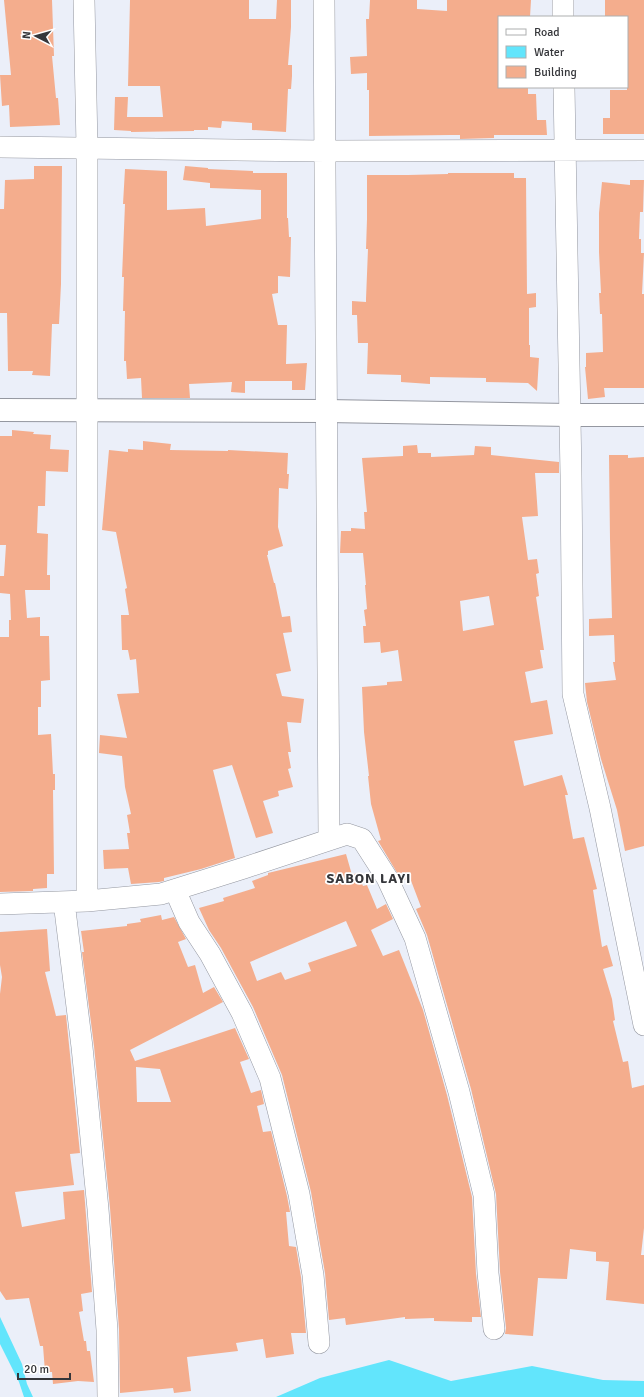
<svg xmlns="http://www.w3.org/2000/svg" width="644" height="1397" viewBox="0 0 644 1397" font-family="Signika,sans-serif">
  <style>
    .water { fill: #62e5fc }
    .building { fill: #f4ad8d; fill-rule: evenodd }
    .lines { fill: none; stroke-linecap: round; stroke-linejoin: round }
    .minor-casing { stroke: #9497a0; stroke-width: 22 }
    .secondary-casing { stroke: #9497a0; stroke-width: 24 }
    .minor { stroke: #fff; stroke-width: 21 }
    .secondary { stroke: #fff; stroke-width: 22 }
    .labels { text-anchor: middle; stroke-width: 3.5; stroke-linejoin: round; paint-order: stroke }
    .district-label { font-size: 14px; font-weight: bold; letter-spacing: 1px; fill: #35363a; stroke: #fff }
  </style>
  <rect width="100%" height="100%" fill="#ebeff9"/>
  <path class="water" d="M0 1317 22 1364 27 1384 33 1397H24L19 1382 0 1344Z
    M389 1360 451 1381 532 1366 603 1380 644 1381V1397H276L320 1378Z"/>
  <path class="building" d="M4 0H52L54 56H52L56 98H58L60 125 10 127 9 105 2 106 0 75H11Z
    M130 0H249V19H276L277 0H291V27L288 65H292V76L291 89H288L286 132 252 130V123L222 121 221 128 208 127V130H194V131L131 132V131L114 130 115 97H128L127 117H163L160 86H128Z
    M370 0H417V9L447 11V0H531L530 17H499V87H528V94H536L537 120H546L547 135H494V138L460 139V135H450L369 136V90H367V73L351 74 350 57 367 56 366 19H369Z
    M605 0H644V134H603V118H610V90H627V17H605Z
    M34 166H62L61 284 59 324H52L50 376 32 375 33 371H8L7 313H0V209H4L5 180 34 179Z
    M185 166 208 168V169L253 171V173H287V218H288L289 237H291L290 277 278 276V293L272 294 278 325H287L286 364 307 363 305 390H292V381H245V393L231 392 232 382 189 384 190 398H142L141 378 127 379 126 361H124L125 311H123L124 277H122L125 204H123L125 169 167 171V210L205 208 206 226 261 219V190L210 188V183L183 180Z
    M448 173H514V178H526L527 294 536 293V307L529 308V345H530V357L539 358 537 391 528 383 486 382V378L430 377V384L401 382V375L367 374 368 343H358L357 315H352V301L366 302V299L368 249H366L367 219V175H408L448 174Z
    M630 180H644L643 212H640L639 239H641V253H644L642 294H644V388H604L605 397 588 399 585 367H586V353L603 352 602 314H600L599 293H601L599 252V213L602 182 630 185Z
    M12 430 34 432 33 434 51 435 50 449 69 450 68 472 46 471 45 506H38L37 533 48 534 47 575H50V590H25L27 618 40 617V636H49L50 680 41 681V707H38V735L51 734 53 774H55V790H53L54 874H47V888L33 889V891L0 892V637H9V620H11L10 594 0 593V576H4L6 545H0V436H12Z
    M143 441 171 444 170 450 228 451V450L288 453 287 474H289L288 489 279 488 278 527 283 546 268 551V555H267L274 583H275L282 617 290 616 292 632 283 633 291 671 276 674 282 696 304 699 301 723 287 722 291 752H288L291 768 288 769 293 787 278 791 279 796 263 801 273 833 256 838 232 765 213 770 235 858 201 869 164 878V881L159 882 131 884 128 868 104 869 103 850 129 849 127 833H130L127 815 131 814 125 787 122 756 99 753 100 735 127 738 117 694 139 693 136 659 130 660 128 650H122L121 615H129L125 589 127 588 116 532 102 530 109 450 128 452V449L143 450Z
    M417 445 418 453H431V457L474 455 475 446 491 447V455L559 462V473H535L538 516 522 517 528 560 537 559 539 573 536 574 539 596 536 597 544 650H540L543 668 525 672 531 703 547 700 553 734 514 741 524 786 562 775 568 795H565L573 839 584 837 597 889 593 890 602 947 607 945 613 966 603 969 612 999 615 1020 613 1021 623 1062 628 1061 632 1088 644 1085V1228L641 1255H644V1304L606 1300 609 1262 596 1261V1252L570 1249 567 1279 538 1278 533 1336 505 1334 506 1328 500 1272 496 1194 471 1089 427 935 416 909 421 907 410 878 402 881 378 841 381 840 371 804 368 776H369L364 732 362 687 387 685V682L402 681 398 650 381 653 380 642 364 643 363 626H366L364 610 367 609 365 585H366L363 553H340L341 531H351V528L365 529 364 512H367L362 458 403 456V446ZM489 596 494 625 463 631 460 601Z
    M609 455H628V458L644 457V846L625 851 617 810 601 759 587 702 585 683 616 680 613 662H615L614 635 589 636V619L612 618 610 539Z
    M346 854 352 875 357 873 363 886 367 885 377 909 386 904 393 919 371 930 383 956 399 950 423 1010 447 1095 472 1197 476 1274 481 1317H472V1322L434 1321V1318L405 1319V1317L346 1325 345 1318 329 1320 325 1273 311 1192 282 1075 253 1007 221 948 209 930 199 908 224 901 223 898 255 888 252 881 268 875V873ZM346 921 357 946 308 963 311 971 285 980 281 972 257 981 250 962Z
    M161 915 162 920 174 917 186 939 178 942 188 967 195 965 203 993 214 987 223 1002 130 1050 135 1061 235 1028 249 1059 240 1062 251 1093 261 1090 264 1104 257 1106 263 1132 271 1131 287 1196 290 1212H286L289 1246 296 1247 301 1277 306 1333H291L294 1354 266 1358 263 1339 236 1343 238 1351 187 1357 191 1391 174 1393 173 1388 120 1393 119 1329 110 1208 94 1046 82 952H84L81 931 127 926V924L141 922 140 919ZM136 1067 160 1069 171 1102H137Z
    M47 929 50 971 45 972 56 1016 66 1015 80 1153 70 1154 74 1185 15 1192 22 1227 65 1219 63 1192 84 1190 92 1292 81 1294 83 1311 79 1312 84 1341H86L87 1351H90L94 1382 78 1381 53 1384 52 1372H45L43 1346H40L29 1298 6 1300 0 1291V994L2 977 0 965V932Z"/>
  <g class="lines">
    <defs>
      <path id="minor" d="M84 0 87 147V901
        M324 0 329 839
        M563 0V17
        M564 87 571 475 573 694 600 808 644 1025
        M0 147 325 151 644 150
        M175 890 189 922 210 954 242 1013 270 1078 299 1194 313 1275 319 1343
        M64 902 82 1047 98 1209 107 1330 108 1397
        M0 904 87 901 161 894 244 868 347 834 362 839 387 878 415 938 459 1092 484 1195 488 1273 494 1329"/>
      <path id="secondary" d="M0 410 326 411 570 415H644"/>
    </defs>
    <use href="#minor" class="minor-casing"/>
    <use href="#secondary" class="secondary-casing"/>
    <use href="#minor" class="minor"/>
    <use href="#secondary" class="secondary"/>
  </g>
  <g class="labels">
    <g class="district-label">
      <text x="369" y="883">SABON LAYI</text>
    </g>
  </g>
  <rect x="498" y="16" width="130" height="72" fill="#ffffff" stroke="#aeafb0"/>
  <rect x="506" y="29" width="20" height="6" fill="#ffffff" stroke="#aeafb0"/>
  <text x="534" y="36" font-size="12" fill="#35363a">Road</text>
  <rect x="506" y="46" width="20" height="12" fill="#62e5fc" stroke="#aeafb0"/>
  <text x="534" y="56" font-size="12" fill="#35363a">Water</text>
  <rect x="506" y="66" width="20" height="12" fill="#f4ad8d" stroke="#aeafb0"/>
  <text x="534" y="76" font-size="12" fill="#35363a">Building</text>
  <g transform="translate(36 36) rotate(276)" stroke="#ffffff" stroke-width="3" paint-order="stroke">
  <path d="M0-3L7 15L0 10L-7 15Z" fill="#35363a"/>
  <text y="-6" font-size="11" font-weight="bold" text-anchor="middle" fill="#35363a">N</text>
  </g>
  <path d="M18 1373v6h52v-6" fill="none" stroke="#35363a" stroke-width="2"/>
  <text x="24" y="1373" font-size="12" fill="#35363a" stroke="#ffffff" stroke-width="3" paint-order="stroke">20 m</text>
</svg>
